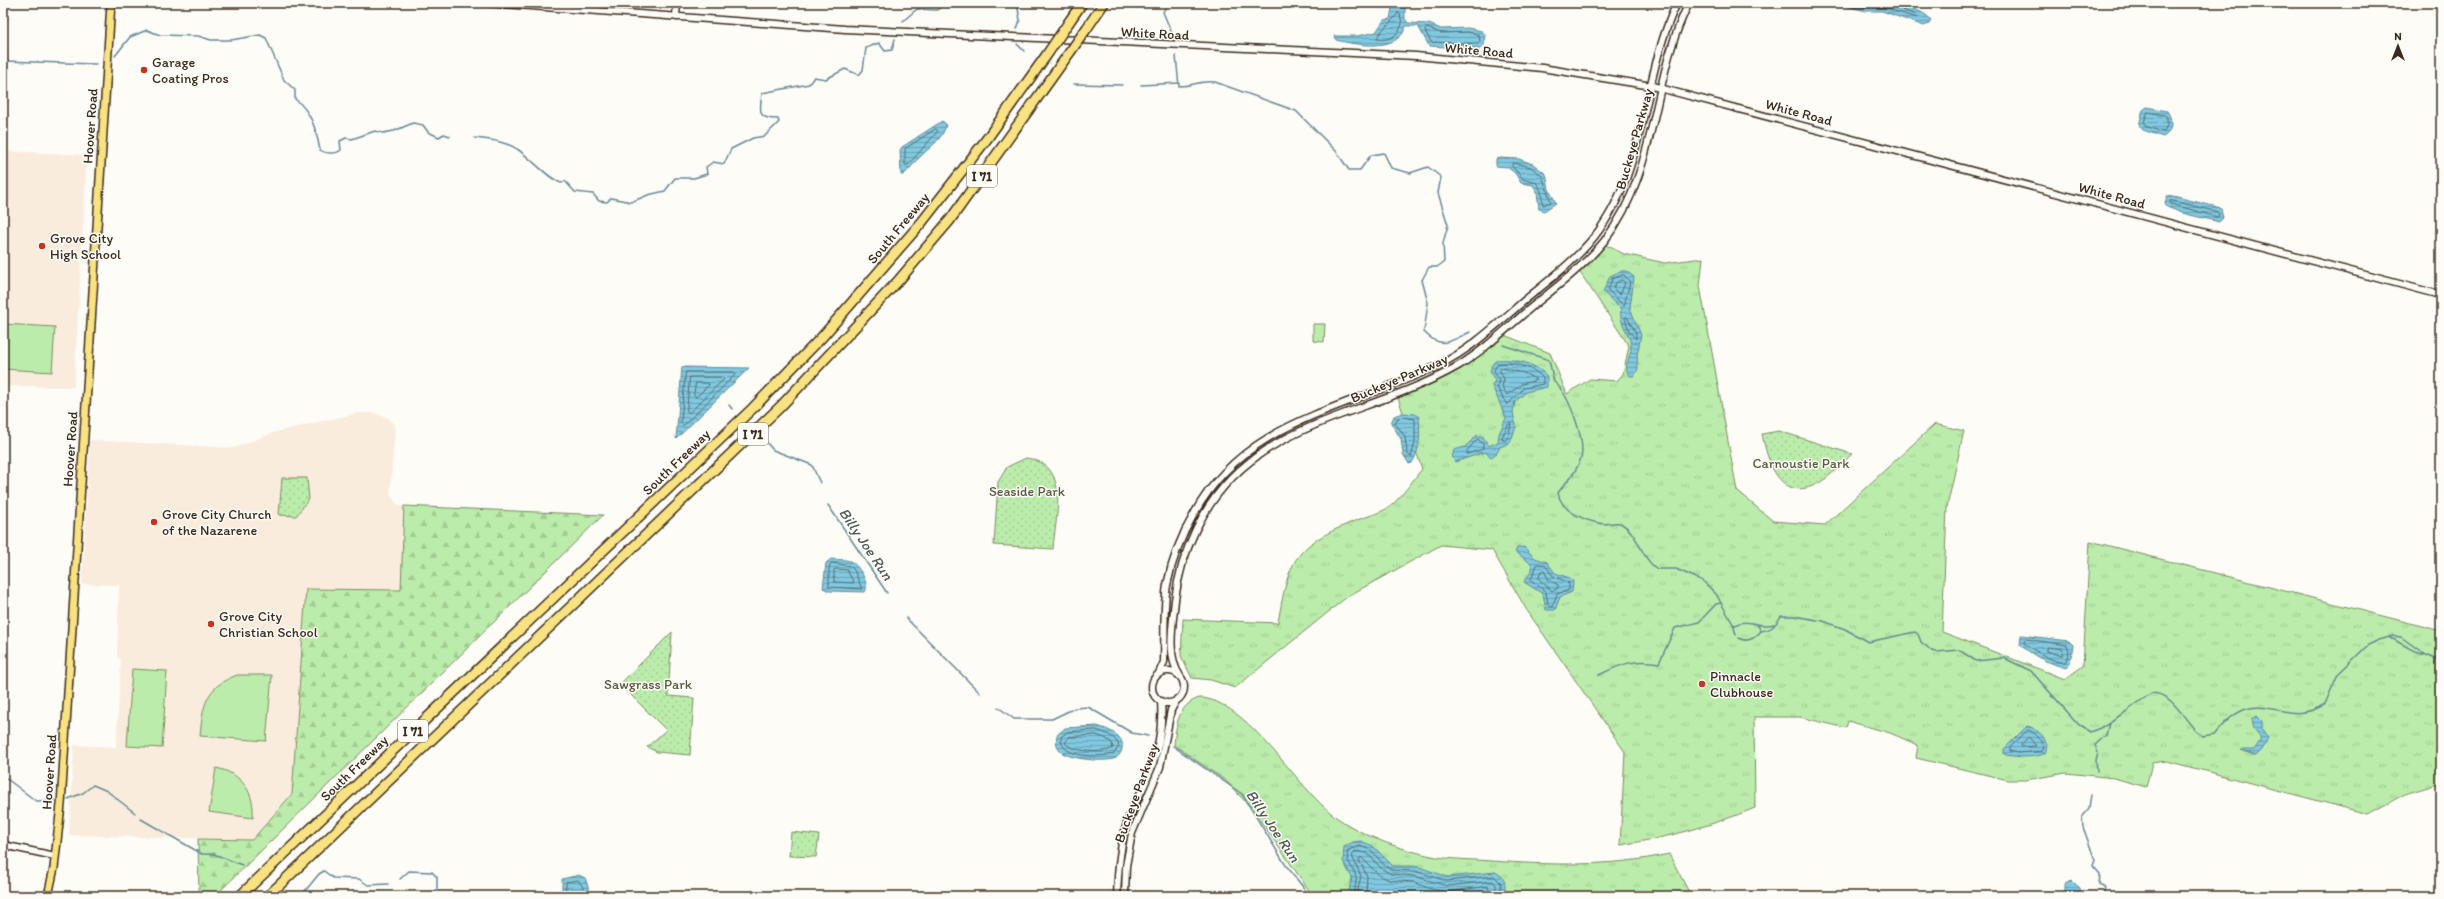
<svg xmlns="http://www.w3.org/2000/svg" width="2444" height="899" viewBox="0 0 2444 899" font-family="Itim,sans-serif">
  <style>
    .built { fill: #f9ecdc }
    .grass { fill: url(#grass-tufts); stroke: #7b8b64 }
    .forest { fill: url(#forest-firs); stroke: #7b8b64 }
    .park { fill: url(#park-dots); stroke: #7b8b64 }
    .pitch { fill: #bbecab; stroke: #7b8b64 }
    .water { fill: url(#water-rules); stroke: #648993 }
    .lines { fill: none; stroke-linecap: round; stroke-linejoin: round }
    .shore { stroke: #576a6c; stroke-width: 1 }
    .stream { stroke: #648993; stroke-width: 1.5 }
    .minor-casing { stroke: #3b2a1e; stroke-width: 9 }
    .major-casing { stroke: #3b2a1e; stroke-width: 10 }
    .highway-casing { stroke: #3b2a1e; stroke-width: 12 }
    .minor { stroke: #fdfcf7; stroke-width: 6 }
    .major { stroke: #f8e281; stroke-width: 7 }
    .highway { stroke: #f8e281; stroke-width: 9 }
    .highway-bridge-casing { stroke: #3b2a1e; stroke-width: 12; stroke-linecap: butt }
    .highway-bridge { stroke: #f8e281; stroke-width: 9 }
    .poi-dot { fill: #c8321e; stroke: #fdfcf7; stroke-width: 1.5 }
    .labels { text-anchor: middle; stroke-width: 3; stroke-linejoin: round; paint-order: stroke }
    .shield { fill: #fdfcf7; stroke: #75695f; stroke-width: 1 }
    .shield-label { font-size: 13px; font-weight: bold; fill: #3b2a1e }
    .street-label { font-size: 14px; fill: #3b2a1e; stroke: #fdfcf7 }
    .poi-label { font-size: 14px; fill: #3b2a1e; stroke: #fdfcf7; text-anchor: start }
    .park-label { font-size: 14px; fill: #5b5a41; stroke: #fdfcf7 }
    .water-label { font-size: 15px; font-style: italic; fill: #505a58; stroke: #fdfcf7 }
  </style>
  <defs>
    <pattern id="grass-tufts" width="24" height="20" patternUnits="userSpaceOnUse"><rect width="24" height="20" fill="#bbecab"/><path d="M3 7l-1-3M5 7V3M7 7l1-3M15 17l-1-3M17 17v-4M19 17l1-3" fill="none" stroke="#a2cb93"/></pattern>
    <pattern id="forest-firs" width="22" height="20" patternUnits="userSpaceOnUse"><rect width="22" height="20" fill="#bbecab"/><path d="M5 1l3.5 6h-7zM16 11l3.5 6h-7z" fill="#a2cb93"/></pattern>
    <pattern id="park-dots" width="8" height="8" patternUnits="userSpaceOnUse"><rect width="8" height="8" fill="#bbecab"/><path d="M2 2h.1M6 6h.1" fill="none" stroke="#a2cb93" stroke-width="1.8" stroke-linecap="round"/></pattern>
    <pattern id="water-rules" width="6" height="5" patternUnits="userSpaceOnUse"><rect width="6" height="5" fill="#80c9e1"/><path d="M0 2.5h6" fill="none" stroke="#6aa3b6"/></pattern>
  </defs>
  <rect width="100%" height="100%" fill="#fdfcf7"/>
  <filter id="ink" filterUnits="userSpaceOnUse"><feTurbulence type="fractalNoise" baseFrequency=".025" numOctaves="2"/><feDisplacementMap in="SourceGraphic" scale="8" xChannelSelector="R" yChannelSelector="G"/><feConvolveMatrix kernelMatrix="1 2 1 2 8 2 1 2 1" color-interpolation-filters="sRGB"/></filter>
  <g filter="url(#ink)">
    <path class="built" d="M3 151 87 155 74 387 3 386Z
      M358 413H374L388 418 395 425 390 495 399 506H404L401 590 306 589 292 794 252 840 69 835 74 745 116 747 121 661V658H117L119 585 82 584 90 440 234 448 275 432Z"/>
    <path class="grass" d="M1606 245 1624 254 1665 263 1703 258 1700 286 1737 491 1773 521 1825 525 1935 424 1964 431 1947 507 1942 632 2065 679 2083 666 2090 541 2441 631V783L2405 794 2368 814 2167 761 2152 763 2146 787 2114 778 2066 773 2026 780H2008L1916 758 1918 745 1890 733 1848 721 1846 728 1800 717H1754L1755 808C1711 826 1667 838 1620 845L1625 752 1526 609 1492 550 1441 545 1348 596 1235 688 1211 680 1192 678 1181 656 1183 619 1278 623C1289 558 1294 546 1357 520 1368 516 1385 512 1393 504 1404 494 1413 480 1422 469L1397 395C1439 380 1469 364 1504 335L1550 353 1567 394 1590 379 1617 381 1623 374 1629 346 1579 271Z
      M1199 698C1246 698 1297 789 1336 817 1360 834 1391 846 1419 853 1442 860 1467 859 1491 861 1551 865 1610 867 1669 854L1691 896H1313L1253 810 1226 781 1174 745C1176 725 1178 705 1199 698Z"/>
    <path class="forest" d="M404 506 603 515 215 896H199L198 839 252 840 292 794 306 589 401 590Z"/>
    <path class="park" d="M1779 431 1852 454C1842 463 1831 476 1819 483 1780 504 1768 463 1762 434Z
      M1026 458C1072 464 1055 517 1053 549L994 545 998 482 1007 467Z
      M282 478H307L309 499 296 516 279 515Z
      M672 632 668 696 694 698 690 755 657 752 647 747 666 730 620 684Z
      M791 832 819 835 816 857 789 856Z"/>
    <path class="pitch" d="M3 324 55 327 52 372 3 369Z
      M1313 324H1325L1324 342 1313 341Z
      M132 669 167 671 162 748 127 746Z
      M237 675H272L266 741 200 736C203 705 205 687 237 675Z
      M216 768C242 773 255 793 253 818L209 812Z"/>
    <path class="water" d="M1393 3H1405V19L1408 23 1429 24 1441 29 1468 28 1482 31 1485 35 1484 45 1480 49 1429 46 1418 26H1406C1399 53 1356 45 1336 40L1334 36H1357L1376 32 1384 20 1390 19Z
      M1833 3C1856 3 1917 0 1931 20L1929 24 1924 26 1882 11H1866Z
      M2147 107 2167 111C2173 119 2173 132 2163 137L2143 130 2139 125 2143 110Z
      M942 121 946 124C944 138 930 147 921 156 914 162 910 170 903 175H901L900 150 902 147Z
      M1501 158 1519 159 1533 164 1546 174 1549 189 1556 203 1544 211 1539 209 1537 192 1533 185 1521 183 1515 173 1507 167 1496 166V159Z
      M2173 196 2221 208 2223 218 2219 222 2182 213 2167 207 2165 204 2167 197Z
      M1621 271H1626L1634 277 1630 308 1641 335 1637 355 1638 369 1634 376H1630C1622 368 1630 359 1631 349 1632 334 1618 325 1621 309L1603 292 1610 276Z
      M1497 360C1513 358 1536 363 1547 376V387L1526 392 1515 402 1513 412 1516 427 1510 443 1500 447 1497 453 1491 457 1485 452 1455 462 1452 457 1454 450 1465 447 1477 435 1483 437 1489 446 1498 442 1499 434 1506 418 1493 388 1492 384 1495 381 1490 371 1493 363Z
      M682 367 749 368 676 439Z
      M1402 413 1415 414 1419 417C1420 434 1421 448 1412 463L1409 464 1403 454 1401 439 1391 423 1394 416Z
      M1524 547 1535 558 1547 562 1555 573 1570 578 1573 581 1572 592 1560 597 1555 610H1546L1543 594 1524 582 1532 570V564L1515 552 1517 548Z
      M831 559C837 560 845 559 850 561 859 565 870 584 865 592L829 591 823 588 826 563Z
      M2021 635 2069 641 2073 645 2070 663 2066 667C2049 665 2033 655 2020 645Z
      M2257 716 2262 721V729L2268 738 2262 750 2256 756 2241 750H2254L2260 741V736L2254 729 2252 719Z
      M1097 726C1107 729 1125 735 1122 748 1122 752 1119 756 1116 758 1106 763 1070 759 1061 752 1056 748 1056 741 1057 735L1065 728Z
      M2027 726C2038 728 2051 742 2045 753 2037 759 2012 757 2004 754V749Z
      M1361 841 1373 846 1393 866H1416L1448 877 1495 872C1506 877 1506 885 1504 896H1354L1349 890 1352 878 1343 861 1344 847 1353 842Z
      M579 875 585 878 589 889 588 896H562V879Z
      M2072 881 2080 888 2081 896H2065V884Z"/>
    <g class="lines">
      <path class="shore" d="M1850 3 1867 7H1882L1917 18 1916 15 1898 8 1896 3
        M1398 13 1400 14 1402 24C1398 36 1390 41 1377 39 1377 33 1394 20 1398 13Z
        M1427 28 1441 33 1468 32 1479 35 1480 42 1478 44 1431 42 1425 31Z
        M2148 112 2164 115 2167 117V125L2164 132 2145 126 2144 123Z
        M936 129 938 131 908 165H905V149Z
        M1513 163 1531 167 1542 176 1551 202 1543 205 1541 191 1537 183 1523 179 1512 166Z
        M2173 201 2218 212 2219 216 2217 217 2171 204 2170 201Z
        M1624 275 1630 282 1624 306 1608 290 1612 279Z
        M1622 280 1625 283 1620 295 1613 288 1616 283Z
        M1627 317 1636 333V339L1629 331 1625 318Z
        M1498 364C1511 361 1534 367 1543 378V384L1524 388 1507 405 1497 387 1499 380 1494 371Z
        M1501 368 1524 373 1537 380 1522 384 1507 395 1502 387 1504 379 1500 371Z
        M686 372H734L736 374 683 426 681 424Z
        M690 377H722L724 379 689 413 687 411Z
        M696 383H708L709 385 696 397 694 395Z
        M1403 417 1415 419V443L1411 457 1407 453 1405 437 1395 423 1397 419Z
        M1511 424 1508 438 1504 441 1502 437 1508 425Z
        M1478 439 1483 444V449L1467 454V451Z
        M832 563 850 566 854 570 862 589 829 587V568Z
        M1538 564 1545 565 1553 576 1569 583V590L1557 594 1552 607 1548 605 1546 592 1531 580Z
        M836 569 847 570 854 583 834 582V570Z
        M1541 571H1544L1549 580 1558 585V588L1552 591 1539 579Z
        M2026 639 2067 645 2069 651 2066 661C2059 667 2031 648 2024 643Z
        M2048 647 2063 649 2062 656 2047 651Z
        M1096 730C1106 733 1115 736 1119 746L1114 754C1100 757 1059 759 1061 737L1067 732Z
        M2028 730C2036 732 2045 743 2042 751L2018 753 2010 751V748Z
        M1096 735 1105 738 1112 743 1113 748C1103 754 1073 752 1065 743L1069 737Z
        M2029 737 2036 746 2022 747 2021 745Z
        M566 896V882L578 880 584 889V896
        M1355 896C1354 888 1357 882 1356 877 1354 866 1344 862 1348 850L1360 846 1371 850 1385 866 1392 870 1415 871 1447 881 1494 876 1501 883V896
        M1360 896 1358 889 1361 876 1352 856 1355 851 1367 853 1382 869 1391 874 1414 876 1447 886 1493 881 1496 885V896
        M1366 896 1367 876 1359 860 1361 857 1379 875 1389 880 1413 882 1431 889 1447 892 1488 886 1490 896"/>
      <path class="stream" d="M1017 3 1020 20 1017 29
        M1168 3 1163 12 1173 36
        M903 21 917 9 937 10 945 3
        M1017 44 1024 51
        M115 56 130 37 147 30 160 35 198 36 211 40H231L260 35 266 38 284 80 295 90V99C312 112 316 130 320 150 326 154 336 154 341 150L340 141 346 138 352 139 375 131 383 133 394 131 413 123 423 125 428 132 439 137 444 134 450 136
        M1176 56 1179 86C1194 86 1199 80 1215 82L1296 111 1336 151 1349 170H1360L1371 155 1384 153 1391 168 1410 173 1428 167 1441 177 1438 193 1448 225 1443 243 1444 262 1437 267H1429L1422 280 1428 303 1424 332C1441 350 1451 341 1470 332
        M3 61 96 64
        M1074 84 1122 85
        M1141 85 1179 83
        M475 138C489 140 505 141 517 149 530 157 549 180 562 183L565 181 575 192 593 194 599 201 607 202 611 198 631 202 648 195 665 191 675 178H694L707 174 706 167 713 162 724 164 731 149 753 138 765 136 779 122 778 119C756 119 760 111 762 93L809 84 814 77 826 79 845 69 859 75 863 70 866 48 879 43 885 51 892 50 895 39
        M1503 345 1549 360 1554 382C1568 392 1586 440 1581 458 1576 474 1567 480 1558 493 1561 512 1588 522 1604 524 1610 524 1617 521 1622 524 1639 534 1640 557 1657 569H1676L1703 581 1716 594 1733 624 1735 625C1748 617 1759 629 1774 624
        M729 405 732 409
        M766 442 773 450 812 465 820 483
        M828 505 887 593
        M906 618 980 693
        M1733 624 1736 635
        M1757 624 1761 631C1771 630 1776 625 1781 616H1794L1823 621 1845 629 1868 642 1915 632 1918 634 1921 642 1932 651 1937 652 1959 650 1976 661 2004 658 2031 671 2079 725 2090 732 2100 728 2127 711 2151 693C2175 693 2184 723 2202 736L2215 734C2259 678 2281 732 2325 704L2338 674 2368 645 2379 640 2394 636 2401 637 2426 655 2441 661
        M1739 638C1747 643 1755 638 1761 631
        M2391 638C2403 644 2412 651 2424 655
        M1599 675C1619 665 1635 658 1659 663L1675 628 1699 622 1716 604 1721 603
        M998 707 1014 719H1052L1075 708 1088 707 1132 733 1148 736
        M1173 746 1242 794 1285 864 1310 896
        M2097 771 2096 760 2098 753 2095 745 2106 735 2109 723
        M3 776 36 801 54 800
        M2091 794 2089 808 2082 816 2083 827 2095 860 2093 866 2100 874 2099 885 2105 888 2102 896
        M68 799 83 793 93 785 107 791 135 813
        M141 819 202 854H214L242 865
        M400 879 409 871 432 872 437 877V888L433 896
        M301 896 319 874 324 871 333 878 359 879 368 885 388 884"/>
      <defs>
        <path id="minor" d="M488 3 845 29 1416 56 1542 68 1652 86 2441 295
          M676 17 677 3
          M1152 687a16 16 0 1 1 32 0a16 16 0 1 1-32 0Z
          M1159 673 1164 662C1165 636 1163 611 1167 585 1172 560 1181 536 1194 514 1246 418 1350 409 1439 365 1472 349 1498 323 1525 300 1547 282 1571 264 1589 243 1648 175 1640 80 1677 3
          M1180 676C1166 656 1173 622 1175 600 1178 574 1185 552 1196 529 1250 418 1364 420 1458 366 1483 351 1505 330 1527 311 1553 289 1583 268 1605 240 1658 172 1651 78 1689 3
          M3 845 55 856
          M1117 896C1118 869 1120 843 1129 817 1134 805 1141 793 1146 781 1158 755 1163 729 1161 701
          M1125 896 1126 866 1132 833 1160 767 1171 710 1177 699"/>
        <path id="major" d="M48 896 54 868 61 805 111 3"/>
        <path id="highway" d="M1069 22 1082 3
          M1087 28 1104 3
          M240 896 753 408 822 337 922 222 986 140 1048 53
          M268 896 781 406 899 280 950 220 1070 52"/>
      </defs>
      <use href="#minor" class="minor-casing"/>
      <use href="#major" class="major-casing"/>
      <use href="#highway" class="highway-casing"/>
      <use href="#minor" class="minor"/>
      <use href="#major" class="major"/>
      <use href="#highway" class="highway"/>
      <defs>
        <path id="highway-bridge" d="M1070 52 1087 28
          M1048 53 1069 22"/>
      </defs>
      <use href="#highway-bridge" class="highway-bridge-casing"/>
      <use href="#highway-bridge" class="highway-bridge"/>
    </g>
  </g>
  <g class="poi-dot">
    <circle cx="144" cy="70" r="4"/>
    <circle cx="42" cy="246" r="4"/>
    <circle cx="154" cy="522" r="4"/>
    <circle cx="211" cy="624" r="4"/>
    <circle cx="1702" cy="684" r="4"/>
  </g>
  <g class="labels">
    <g class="shield">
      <rect x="967" y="165" width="30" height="22" rx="3"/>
      <rect x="738" y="423" width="30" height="22" rx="3"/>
      <rect x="398" y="720" width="30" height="22" rx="3"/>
    </g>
    <g class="shield-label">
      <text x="982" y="181">I 71</text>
      <text x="753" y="439">I 71</text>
      <text x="413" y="736">I 71</text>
    </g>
    <g class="street-label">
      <text transform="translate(1155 33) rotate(3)" y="5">White Road</text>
      <text transform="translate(1479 50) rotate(5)" y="5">White Road</text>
      <text transform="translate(1799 112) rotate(15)" y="5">White Road</text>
      <text transform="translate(90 126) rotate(-86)" y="5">Hoover Road</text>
      <text transform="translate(1634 139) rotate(-74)" y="5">Buckeye Parkway</text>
      <text transform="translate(2112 195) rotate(15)" y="5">White Road</text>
      <text transform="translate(898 228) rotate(-50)" y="5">South Freeway</text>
      <text transform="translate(1399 378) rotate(-23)" y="5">Buckeye Parkway</text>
      <text transform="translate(70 449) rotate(-86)" y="5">Hoover Road</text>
      <text transform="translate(676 462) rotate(-44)" y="5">South Freeway</text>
      <text transform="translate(354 768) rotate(-44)" y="5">South Freeway</text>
      <text transform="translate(49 772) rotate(-86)" y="5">Hoover Road</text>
      <text transform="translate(1136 793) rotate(-70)" y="5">Buckeye Parkway</text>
    </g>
    <g class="poi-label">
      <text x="152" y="67">Garage<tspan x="152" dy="16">Coating Pros</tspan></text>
      <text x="50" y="243">Grove City<tspan x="50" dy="16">High School</tspan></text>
      <text x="162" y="519">Grove City Church<tspan x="162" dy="16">of the Nazarene</tspan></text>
      <text x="219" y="621">Grove City<tspan x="219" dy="16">Christian School</tspan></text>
      <text x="1710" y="681">Pinnacle<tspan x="1710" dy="16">Clubhouse</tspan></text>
    </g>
    <g class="park-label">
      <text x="1801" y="468">Carnoustie Park</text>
      <text x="1027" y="496">Seaside Park</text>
      <text x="648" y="689">Sawgrass Park</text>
    </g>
    <g class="water-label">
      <text transform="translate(866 544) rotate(56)" y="5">Billy Joe Run</text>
      <text transform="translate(1273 826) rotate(56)" y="5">Billy Joe Run</text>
    </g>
  </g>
  <rect width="2444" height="899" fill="none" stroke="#fdfcf7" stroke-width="16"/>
  <rect x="8" y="8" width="2428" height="883" fill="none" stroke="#3b2a1e" stroke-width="1.5" filter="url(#ink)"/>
  <g transform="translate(2398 46)" stroke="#fdfcf7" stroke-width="3" paint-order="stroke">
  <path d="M0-3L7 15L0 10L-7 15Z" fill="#3b2a1e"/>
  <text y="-6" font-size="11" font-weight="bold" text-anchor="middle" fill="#3b2a1e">N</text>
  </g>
</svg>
